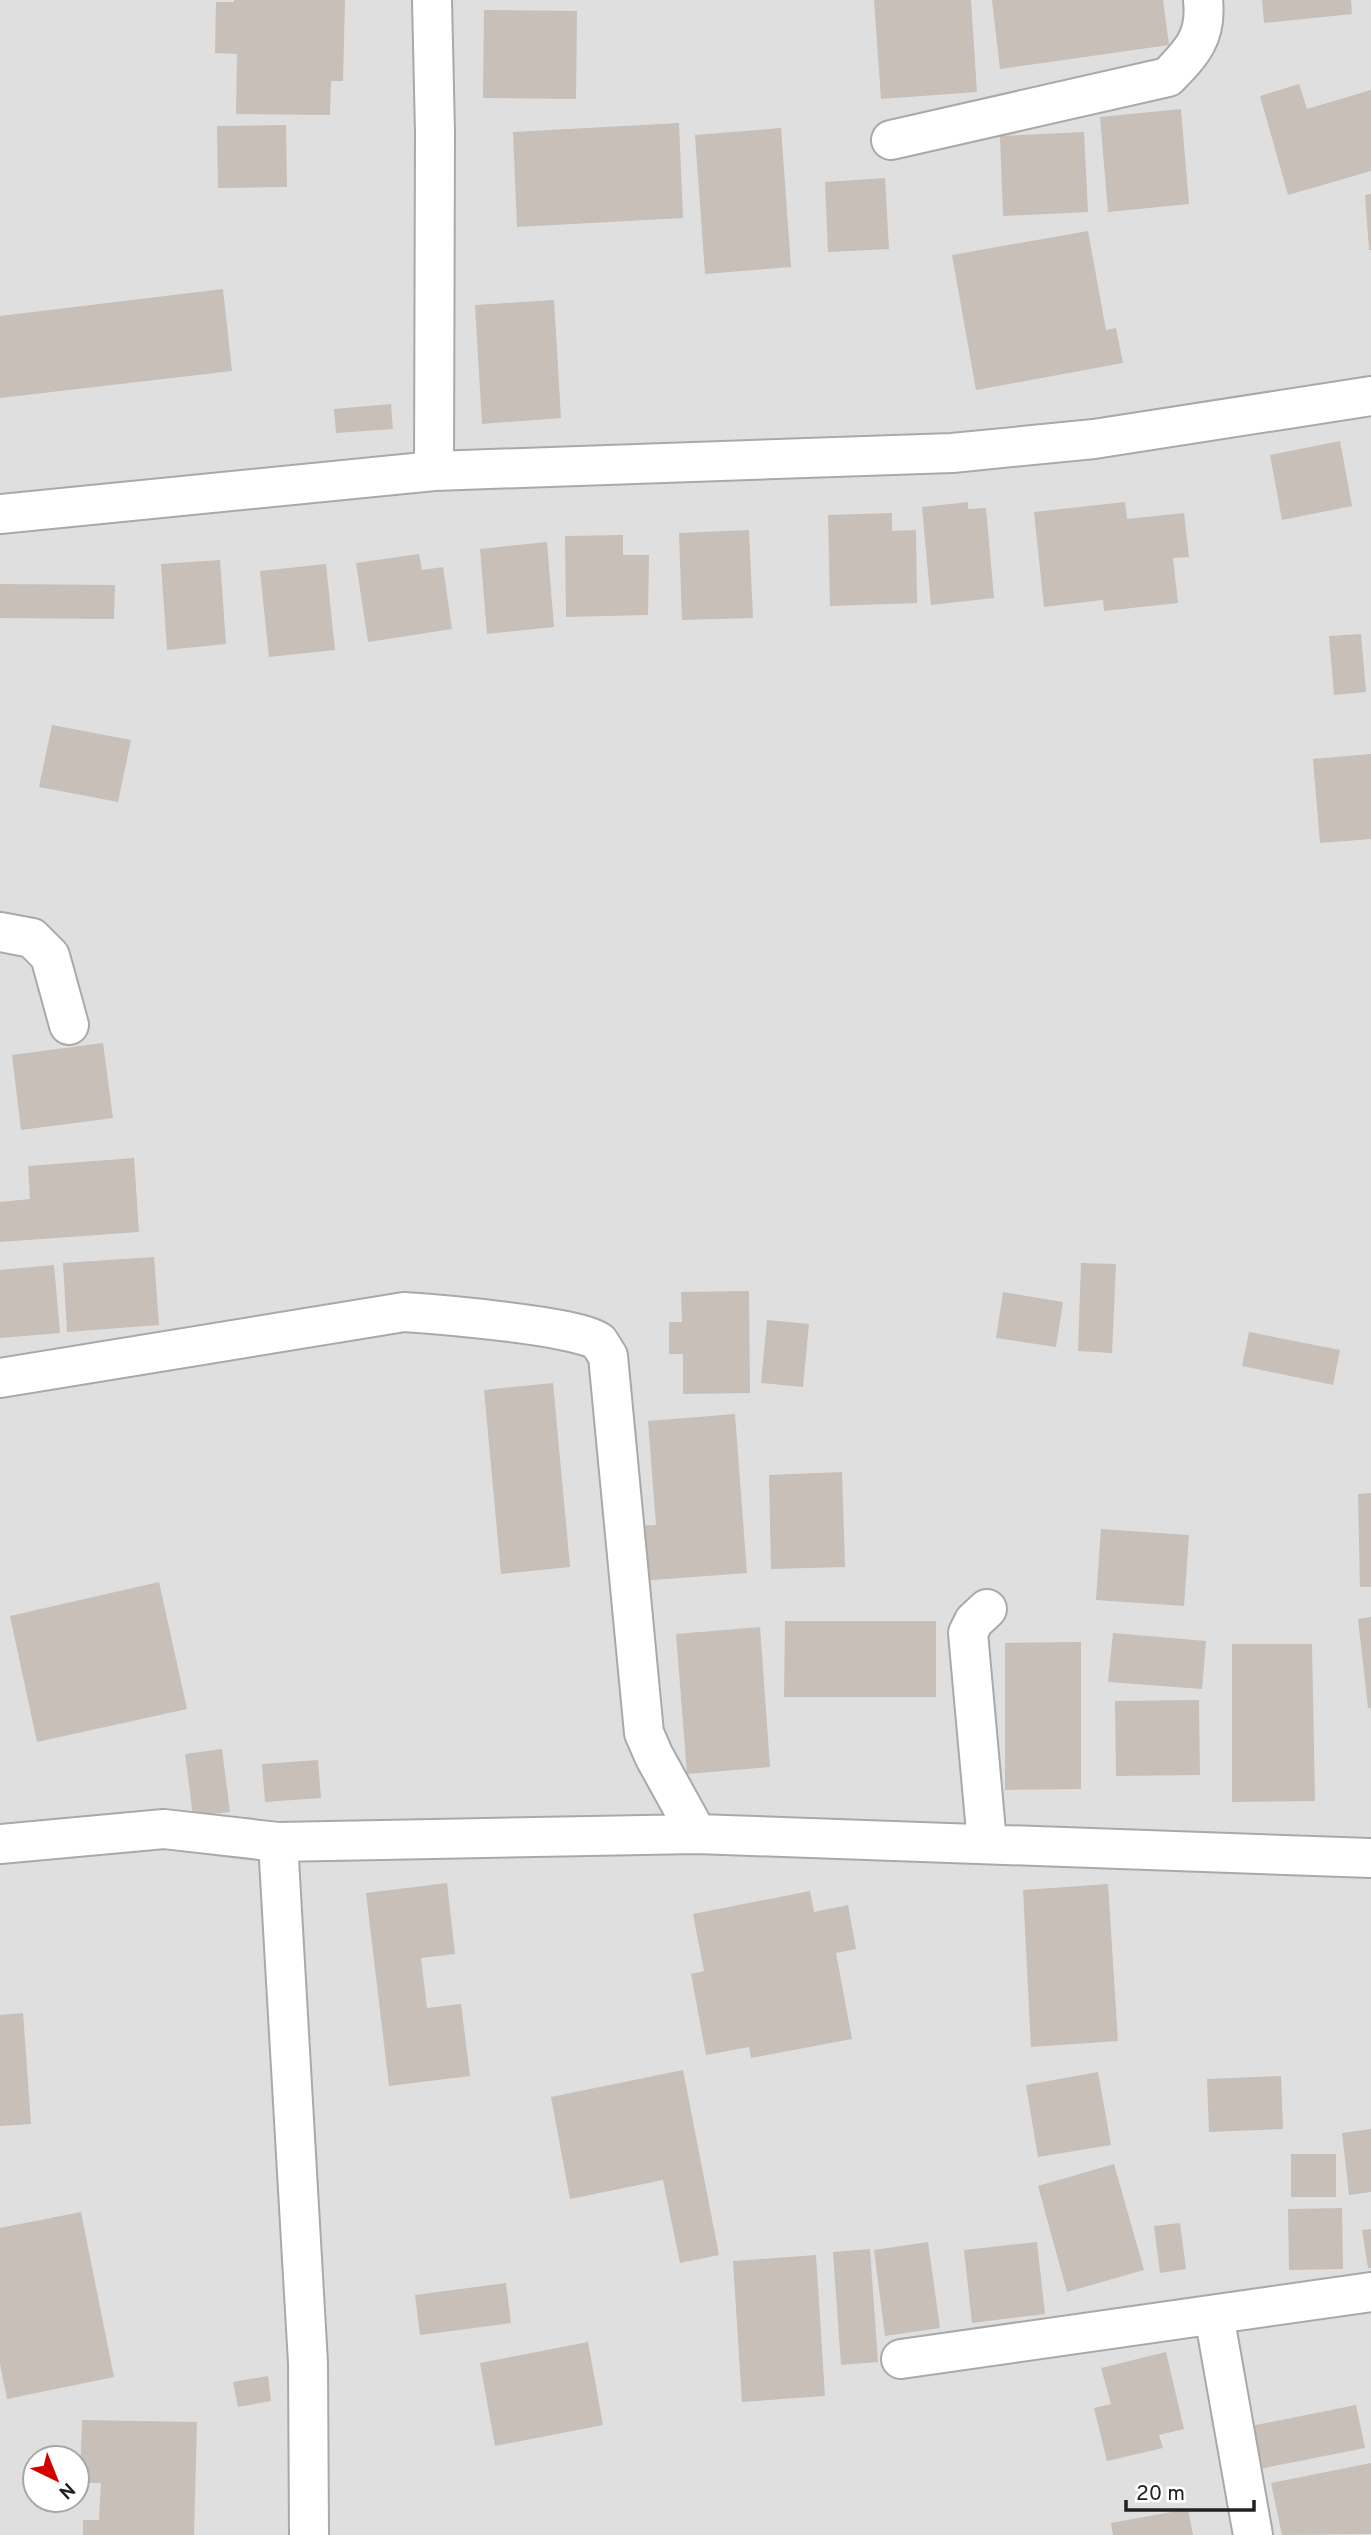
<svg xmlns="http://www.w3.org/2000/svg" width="1371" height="2535" viewBox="0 0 1371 2535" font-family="Overpass,sans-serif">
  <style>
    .residential { fill: #e0dfdf; fill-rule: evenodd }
    .building { fill: #c7bfb8 }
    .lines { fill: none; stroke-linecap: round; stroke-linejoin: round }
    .minor-casing { stroke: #a9a9a9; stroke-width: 42 }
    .minor { stroke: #fff; stroke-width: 38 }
  </style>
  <rect width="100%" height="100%" fill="#f2efe9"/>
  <path class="residential" d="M0 0H1371V2535H0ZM35 2458H77V2500H35Z"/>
  <path class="building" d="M234 0H345L343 81H331L330 115 236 114 237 54 215 53 216 2H234Z
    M874 0H971L977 92 881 99Z
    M992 0H1163L1169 45 1000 69Z
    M1262 0H1351L1352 14 1264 23Z
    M484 10 577 11 576 99 483 98Z
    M1299 84 1307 109 1371 90V171L1288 195 1260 96Z
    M1181 109 1189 204 1108 212 1100 117Z
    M679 123 683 218 517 227 513 132Z
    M286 125 287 187 218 188 217 126Z
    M781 128 791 267 705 274 695 135Z
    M1084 132 1088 212 1003 216 1000 136Z
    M885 178 889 249 828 252 825 182Z
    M1371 194V250H1369L1365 195Z
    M1088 231 1106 330 1116 328 1123 363 976 390 952 255Z
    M223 289 232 371 0 398V316Z
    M554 300 561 418 482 424 475 305Z
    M391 404 393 429 336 433 334 409Z
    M1340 441 1352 506 1282 520 1270 455Z
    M968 502V509L986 508 994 598 931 605 922 507Z
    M1125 502 1127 519 1184 513 1189 557 1173 558 1178 603 1104 611 1103 600 1044 607 1034 512Z
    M892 513V531L916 530 917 603 830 606 828 515Z
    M749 530 753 618 682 620 679 533Z
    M623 535V555H649L648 615 566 617 565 536Z
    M547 542 554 627 487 634 480 549Z
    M419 554 422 570 443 567 452 629 368 642 356 563Z
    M220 560 226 644 167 650 161 564Z
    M326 564 335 650 269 657 260 571Z
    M0 584 115 585 114 619 0 618Z
    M1361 634 1366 692 1334 695 1329 636Z
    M52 725 131 740 118 802 39 787Z
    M1371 754V839L1320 843 1313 759Z
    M103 1043 113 1118 21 1130 12 1055Z
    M134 1158 139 1232 0 1242V1202L30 1199 28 1166Z
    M154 1257 159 1325 67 1332 63 1263Z
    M1081 1263 1116 1264 1112 1353 1078 1351Z
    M54 1265 60 1333 0 1338V1270Z
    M749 1291 750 1393 683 1394V1354H669V1322H682L681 1292Z
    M1003 1292 1063 1302 1056 1347 996 1338Z
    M767 1320 809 1324 803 1387 761 1383Z
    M1249 1332 1340 1350 1333 1385 1242 1366Z
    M553 1383 570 1567 501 1574 484 1390Z
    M735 1414 747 1573 639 1581 635 1526 656 1525 648 1421Z
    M842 1472 845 1567 771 1569 769 1475Z
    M1371 1493V1587H1360L1358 1494Z
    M1101 1529 1189 1535 1184 1606 1096 1600Z
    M159 1582 187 1709 37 1742 10 1616Z
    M1371 1617V1708H1368L1358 1619Z
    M785 1621H936V1697H784Z
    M760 1627 770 1767 687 1774 676 1634Z
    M1113 1633 1206 1641 1202 1689 1108 1682Z
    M1081 1642V1789L1005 1790V1643Z
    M1232 1644H1312L1315 1801 1232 1802Z
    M1199 1700 1200 1775 1116 1776 1115 1701Z
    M222 1749 230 1812 193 1816 185 1754Z
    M318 1760 321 1798 265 1802 262 1764Z
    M447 1883 455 1954 421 1958 427 2008 461 2004 470 2076 389 2086 366 1893Z
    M1108 1884 1118 2041 1031 2047 1023 1890Z
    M810 1891 814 1912 848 1905 856 1949 836 1953 852 2039 751 2058 749 2047 706 2055 691 1974 704 1971 693 1914Z
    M23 2013 31 2124 0 2126V2015Z
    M683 2070 719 2255 680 2263 663 2180 570 2199 551 2097Z
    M1098 2072 1111 2145 1038 2157 1026 2085Z
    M1281 2076 1283 2129 1209 2132 1207 2079Z
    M1371 2129V2192L1349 2195 1342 2133Z
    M1291 2154H1336V2197H1291Z
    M1114 2164 1144 2270 1067 2292 1038 2186Z
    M1342 2208 1343 2269 1289 2270 1288 2209Z
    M81 2212 114 2377 7 2399 0 2364V2228Z
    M1180 2223 1186 2269 1160 2273 1154 2226Z
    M1371 2229V2268H1368L1362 2230Z
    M928 2242 940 2328 885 2336 874 2250Z
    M1037 2242 1045 2314 972 2323 964 2250Z
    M870 2249 878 2362 841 2365 833 2252Z
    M816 2255 825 2396 742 2402 733 2261Z
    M506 2283 511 2323 420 2335 415 2295Z
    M588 2342 603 2425 495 2446 480 2363Z
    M1166 2352 1184 2429 1159 2435 1163 2448 1107 2461 1094 2408 1111 2404 1101 2368Z
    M268 2376 271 2401 238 2407 233 2382Z
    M1356 2405 1365 2448 1254 2470 1246 2427Z
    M82 2420 197 2422 194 2535H83V2520H99L101 2483H80Z
    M1371 2463V2534L1282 2535 1271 2483Z
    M1188 2509 1193 2535H1113L1111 2523Z"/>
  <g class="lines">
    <defs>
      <path id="minor" d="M432 0 435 133 434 471
        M891 140 1168 77C1192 52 1207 37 1203 0
        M0 514 434 471 952 453 1094 439 1371 396
        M0 932 32 938 50 956 69 1025
        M0 1378 404 1312C435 1314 581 1326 599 1342 602 1346 605 1352 608 1356L644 1733 654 1756 697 1834
        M278 1842 308 2363 309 2535
        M987 1843 968 1633 974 1621 987 1609
        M0 1844 164 1829 278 1842 697 1834 1371 1858
        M1214 2315 1253 2535
        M901 2359 1371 2292"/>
    </defs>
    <use href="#minor" class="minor-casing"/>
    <use href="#minor" class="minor"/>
  </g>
  <g transform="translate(56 2479) rotate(137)"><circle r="33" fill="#ffffff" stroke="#a7a7a7" stroke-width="2"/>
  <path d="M0-5L12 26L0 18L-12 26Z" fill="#d40000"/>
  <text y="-10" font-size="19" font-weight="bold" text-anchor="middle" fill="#222222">N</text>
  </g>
  <path d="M1126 2500v10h128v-10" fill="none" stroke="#222222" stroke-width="3.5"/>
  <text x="1136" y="2500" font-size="21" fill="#222222" stroke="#ffffff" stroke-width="5" paint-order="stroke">20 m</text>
</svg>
